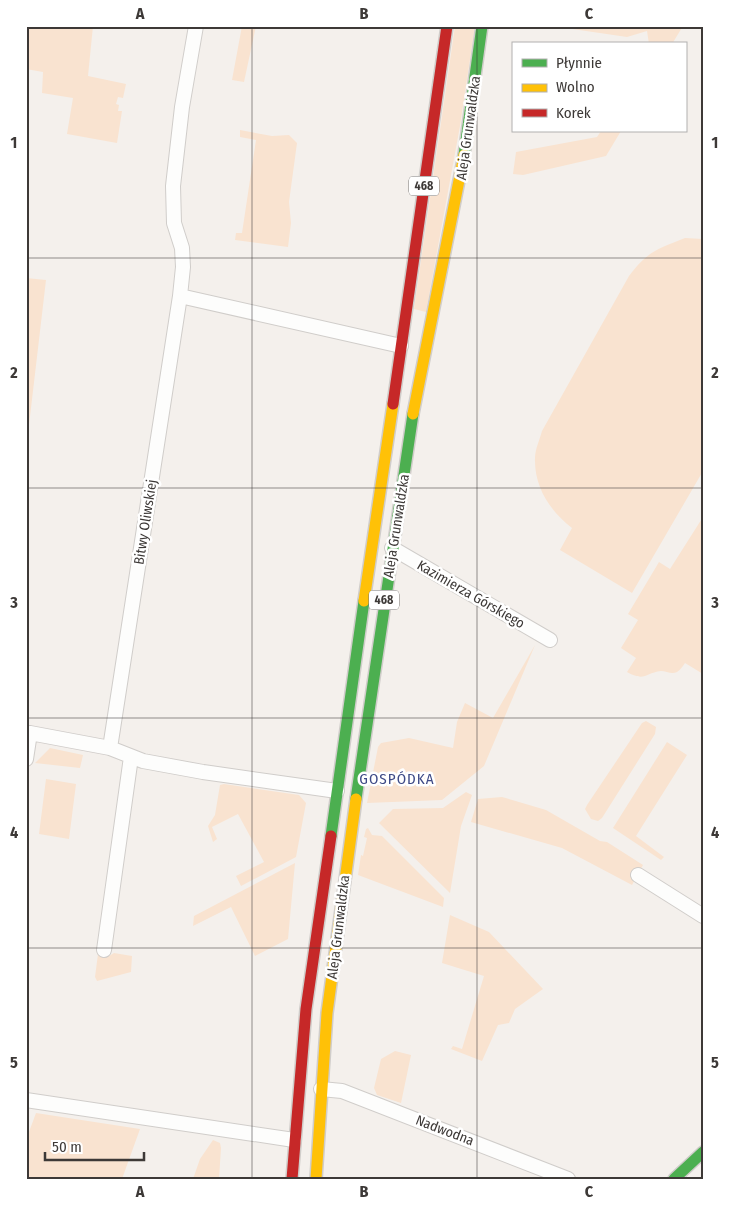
<svg xmlns="http://www.w3.org/2000/svg" width="729" height="1205" viewBox="0 0 729 1205" font-family="'Fira Sans Condensed',sans-serif">
  <style>
    .green { fill: #f9e3d0 }
    .lines { fill: none; stroke-linecap: round; stroke-linejoin: round }
    .street-casing { stroke: #d0cdca; stroke-width: 16 }
    .fast-casing { stroke: #d0cdca; stroke-width: 14 }
    .slow-casing { stroke: #d0cdca; stroke-width: 14 }
    .jam-casing { stroke: #d0cdca; stroke-width: 14 }
    .street { stroke: #fdfdfc; stroke-width: 14 }
    .fast { stroke: #4caf50; stroke-width: 11 }
    .slow { stroke: #ffc107; stroke-width: 11 }
    .jam { stroke: #c62828; stroke-width: 11 }
    .grid { fill: none; stroke: #3d3937; stroke-width: 1; stroke-opacity: 0.55 }
    .labels { text-anchor: middle; stroke-width: 5; stroke-linejoin: round; paint-order: stroke }
    .shield { fill: #fff; stroke: #777473; stroke-width: 1 }
    .shield-label { font-size: 12px; font-weight: bold; fill: #3d3937 }
    .street-label { font-size: 14px; fill: #3d3937; stroke: #fff }
    .neighbourhood-label { font-size: 15px; letter-spacing: 1px; fill: #3e4a86; stroke: #fff }
    .neatline { fill: none; stroke: #3d3937; stroke-width: 2 }
    .grid-label { font-size: 16px; text-anchor: middle; font-weight: bold; fill: #3d3937 }
  </style>
  <rect width="100%" height="100%" fill="#f4f0ec"/>
  <path class="green" d="M26 26H93L88 76 126 84 123 98 118 97 116 104 119 105 118 111H122L117 143 67 134 73 98 42 93 43 72 26 69Z
    M242 26H256L244 82 232 80Z
    M455 26H475L460 126 426 312 414 309Z
    M552 26H683L672 44H649L647 31 627 37Z
    M240 130 272 136 289 135 297 143 289 202 291 223 288 247 235 240 236 233H242L256 140 240 137Z
    M601 131H621L606 156 523 175 513 174 516 152 597 137Z
    M685 238 703 239V471L632 593 560 550 572 528C550 511 534 487 535 458 535 449 540 439 542 431L629 276C648 251 657 249 685 238Z
    M26 278 46 280 27 442H26Z
    M703 517V674L685 663C683 666 680 670 677 672 672 675 666 671 661 671 645 673 645 682 627 672L636 658 621 648 638 620 628 614 659 562 670 569Z
    M535 645 484 766 442 800 367 803 378 747 381 743 409 738 453 748 457 722 465 703 493 718Z
    M646 721 656 727 655 734 602 818 598 821 591 819 585 809 587 805 642 723Z
    M667 742 687 755 636 836 664 857 661 860 613 828Z
    M50 748 83 755 80 768 35 763Z
    M46 779 76 784 69 839 39 834Z
    M224 784 299 795 306 803 296 857 241 886 236 876 264 862 238 814 212 827 217 839 213 842 208 826 215 815 220 785Z
    M466 792 472 795 461 826 450 893 379 823 393 809 443 808Z
    M502 797 546 810 600 841 607 842 643 865 632 885 562 848 471 822 478 799Z
    M368 828 372 835 382 836 444 898 443 907 358 875 361 855 363 856 367 838 364 837 366 829Z
    M295 863 288 939 255 956 231 907 193 926 194 916Z
    M450 915 489 932 543 989 515 1009 509 1023 498 1025 482 1061 451 1049 453 1046 462 1049 484 976 442 963Z
    M114 953 132 956 131 972 97 981 95 977 98 954 109 956Z
    M395 1051 411 1055 401 1103 377 1095 374 1088 381 1059Z
    M36 1113 140 1129 122 1179H26V1140Z
    M213 1140 220 1143 221 1148 219 1179H193L200 1159Z"/>
  <g class="lines">
    <defs>
      <path id="street" d="M180 296 401 346
        M392 548 550 640
        M110 748 180 296 183 267 182 248 174 223 173 186 182 107 196 26
        M26 759 30 733 110 748 143 761 203 772 337 791
        M638 875 703 916
        M104 950 131 757
        M321 1089 342 1091 568 1179
        M26 1100 294 1140"/>
      <path id="fast" d="M464 155 482 26
        M356 799 413 414
        M331 836 364 601
        M674 1179 703 1152"/>
      <path id="slow" d="M413 414 464 155
        M364 601 393 404
        M316 1179 327 1013 356 799"/>
      <path id="jam" d="M393 404 447 26
        M292 1179 306 1009 331 836"/>
    </defs>
    <use href="#street" class="street-casing"/>
    <use href="#fast" class="fast-casing"/>
    <use href="#slow" class="slow-casing"/>
    <use href="#jam" class="jam-casing"/>
    <use href="#street" class="street"/>
    <use href="#fast" class="fast"/>
    <use href="#slow" class="slow"/>
    <use href="#jam" class="jam"/>
  </g>
  <path class="grid" d="M252 26V1179M477 26V1179M26 258H703M26 488H703M26 718H703M26 948H703"/>
  <g class="labels">
    <g class="shield">
      <rect x="409" y="176.5" width="30" height="19" rx="4"/>
      <rect x="369" y="590.5" width="30" height="19" rx="4"/>
    </g>
    <g class="shield-label">
      <text x="424" y="190">468</text>
      <text x="384" y="604">468</text>
    </g>
    <g class="street-label">
      <text transform="translate(468 128) rotate(-82)" y="5">Aleja Grunwaldzka</text>
      <text transform="translate(145 522) rotate(-81)" y="5">Bitwy Oliwskiej</text>
      <text transform="translate(396 526) rotate(-81)" y="5">Aleja Grunwaldzka</text>
      <text transform="translate(471 594) rotate(30)" y="5">Kazimierza Górskiego</text>
      <text transform="translate(338 927) rotate(-83)" y="5">Aleja Grunwaldzka</text>
      <text transform="translate(445 1130) rotate(21)" y="5">Nadwodna</text>
    </g>
    <g class="neighbourhood-label">
      <text x="397" y="784">GOSPÓDKA</text>
    </g>
  </g>
  <rect width="729" height="1205" fill="none" stroke="#ffffff" stroke-width="55"/>
  <rect x="512" y="42" width="175" height="90" fill="#ffffff" stroke="#b1b0af"/>
  <rect x="522" y="59" width="25" height="8" fill="#4caf50" stroke="#b1b0af"/>
  <text x="556" y="68" font-size="15" fill="#3d3937">Płynnie</text>
  <rect x="522" y="84" width="25" height="8" fill="#ffc107" stroke="#b1b0af"/>
  <text x="556" y="92" font-size="15" fill="#3d3937">Wolno</text>
  <rect x="522" y="109" width="25" height="8" fill="#c62828" stroke="#b1b0af"/>
  <text x="556" y="118" font-size="15" fill="#3d3937">Korek</text>
  <path d="M45 1152v8h99v-8" fill="none" stroke="#3d3937" stroke-width="2.5"/>
  <text x="52" y="1152" font-size="15" fill="#3d3937" stroke="#ffffff" stroke-width="4" paint-order="stroke">50 m</text>
  <rect x="28" y="28" width="674" height="1150" class="neatline"/>
  <g class="grid-label">
    <text x="140" y="19">A</text>
    <text x="364" y="19">B</text>
    <text x="589" y="19">C</text>
    <text x="14" y="148">1</text>
    <text x="715" y="148">1</text>
    <text x="14" y="378">2</text>
    <text x="715" y="378">2</text>
    <text x="14" y="608">3</text>
    <text x="715" y="608">3</text>
    <text x="14" y="838">4</text>
    <text x="715" y="838">4</text>
    <text x="14" y="1068">5</text>
    <text x="715" y="1068">5</text>
    <text x="140" y="1197">A</text>
    <text x="364" y="1197">B</text>
    <text x="589" y="1197">C</text>
  </g>
</svg>
